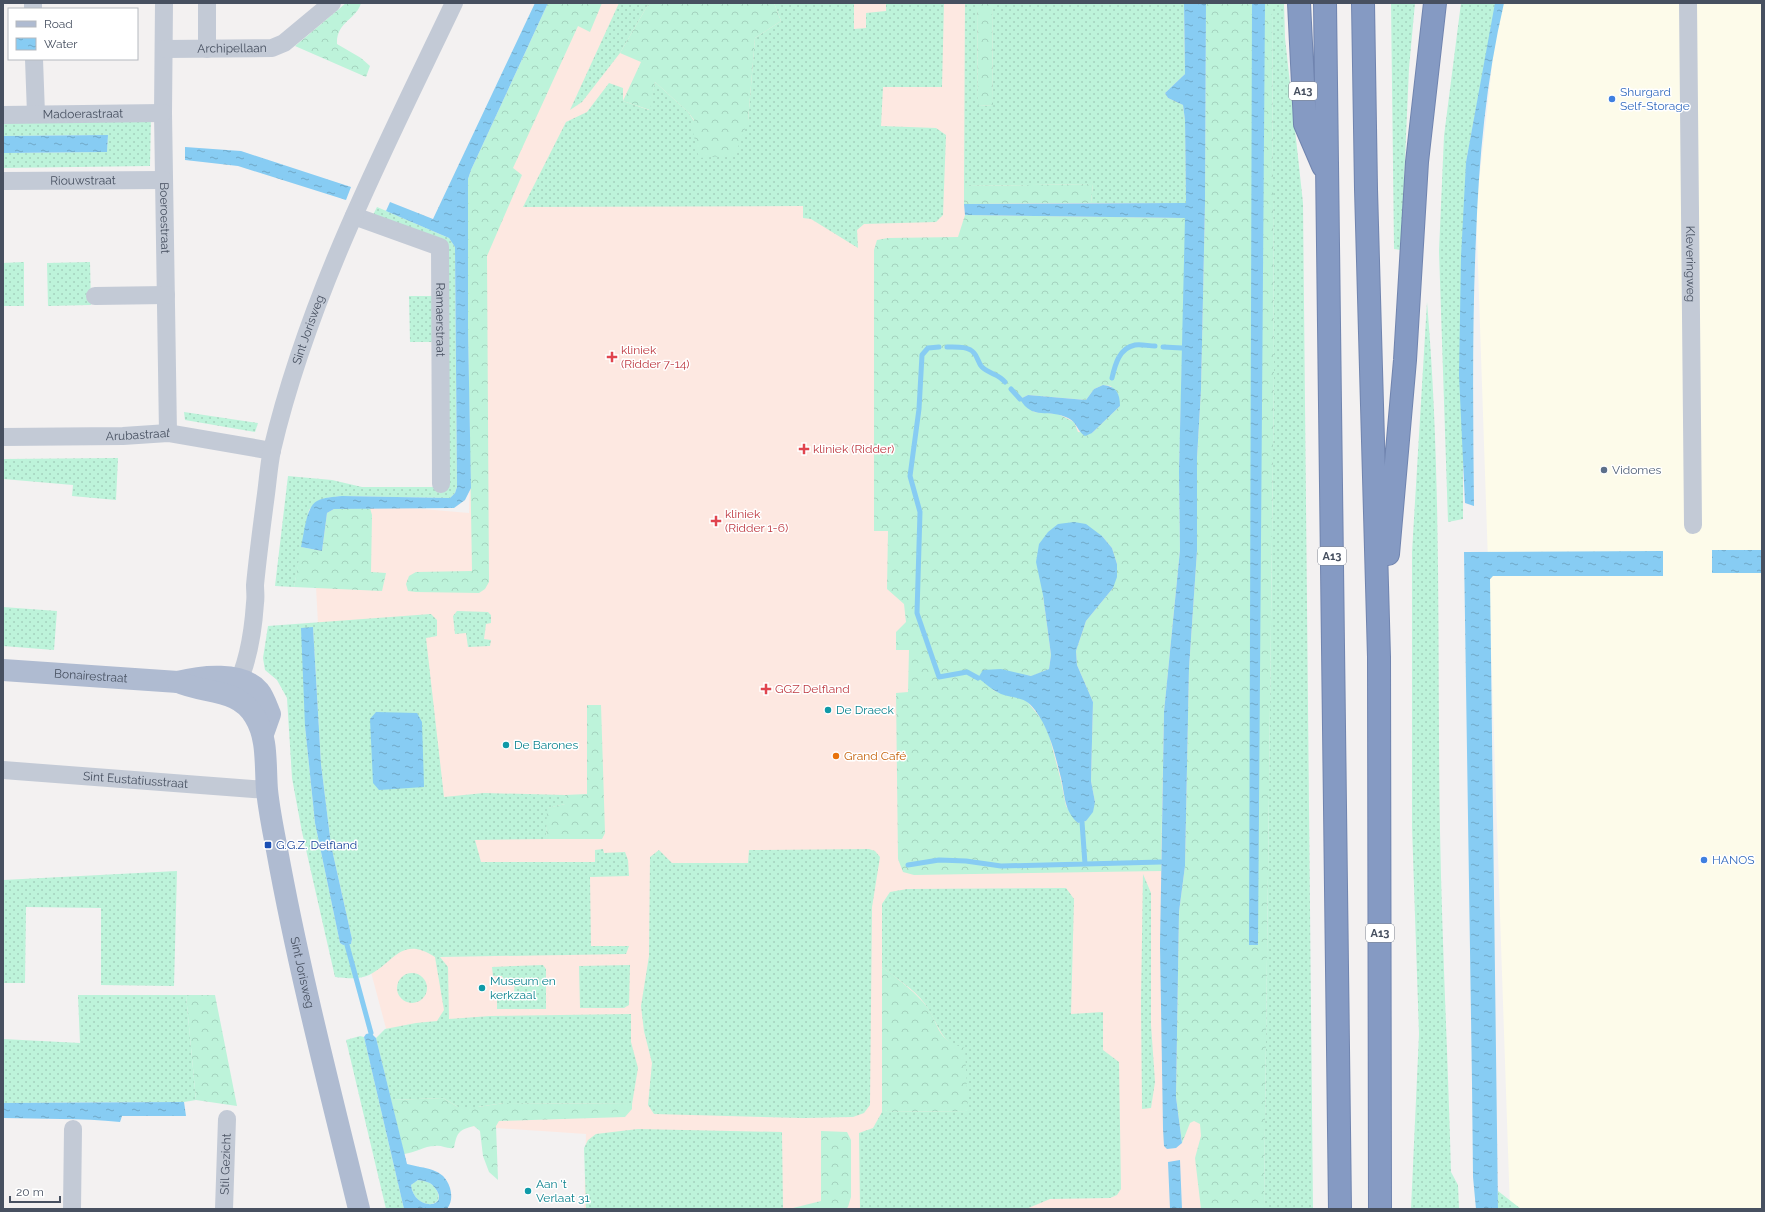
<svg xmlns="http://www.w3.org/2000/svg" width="1765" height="1212" viewBox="0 0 1765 1212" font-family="Raleway,sans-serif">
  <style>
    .commercial { fill: #fdfbea }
    .medical { fill: #fde8e1 }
    .grass { fill: url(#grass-dots); fill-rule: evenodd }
    .forest { fill: url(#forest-crowns); fill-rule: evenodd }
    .water { fill: url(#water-ripples); fill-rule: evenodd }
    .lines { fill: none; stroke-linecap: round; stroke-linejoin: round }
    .stream { stroke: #87ccf3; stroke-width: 5 }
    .highway-casing { stroke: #7084af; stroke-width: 24 }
    .minor { stroke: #c3cad6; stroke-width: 18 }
    .major { stroke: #afbbd1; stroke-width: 22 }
    .highway { stroke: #859ac3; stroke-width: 22 }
    .shop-dot { fill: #3f7fe0; stroke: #fff; stroke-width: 1.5 }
    .health-dot { fill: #e0444e; stroke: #fff; stroke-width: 1.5 }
    .service-dot { fill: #5c6f8a; stroke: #fff; stroke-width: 1.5 }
    .culture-dot { fill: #0f9aa8; stroke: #fff; stroke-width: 1.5 }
    .food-dot { fill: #e8710a; stroke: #fff; stroke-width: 1.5 }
    .transit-dot { fill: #1a4fb4; stroke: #fff; stroke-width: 1.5 }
    .labels { text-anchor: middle; stroke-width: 3; stroke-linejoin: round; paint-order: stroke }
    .shield { fill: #fff; stroke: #7e8490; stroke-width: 1 }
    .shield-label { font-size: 11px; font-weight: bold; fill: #475060 }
    .street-label { font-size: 12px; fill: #475060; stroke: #fff }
    .shop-label { font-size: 12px; fill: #366cbe; stroke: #fff; text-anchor: start }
    .health-label { font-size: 12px; fill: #be3a42; stroke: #fff; text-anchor: start }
    .service-label { font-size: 12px; fill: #4e5e75; stroke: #fff; text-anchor: start }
    .culture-label { font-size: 12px; fill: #0d838f; stroke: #fff; text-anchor: start }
    .food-label { font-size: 12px; fill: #c56008; stroke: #fff; text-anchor: start }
    .transit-label { font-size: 12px; fill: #164399; stroke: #fff; text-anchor: start }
  </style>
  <defs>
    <pattern id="grass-dots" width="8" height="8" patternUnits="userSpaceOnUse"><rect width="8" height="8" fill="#bdf3da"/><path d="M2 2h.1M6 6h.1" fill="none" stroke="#a4d2be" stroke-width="1.8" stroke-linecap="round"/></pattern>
    <pattern id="forest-crowns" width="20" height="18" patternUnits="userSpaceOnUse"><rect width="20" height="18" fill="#bdf3da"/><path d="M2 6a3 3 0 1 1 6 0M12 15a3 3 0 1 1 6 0" fill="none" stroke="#a4d2be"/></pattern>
    <pattern id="water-ripples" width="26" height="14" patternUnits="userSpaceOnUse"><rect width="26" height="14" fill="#87ccf3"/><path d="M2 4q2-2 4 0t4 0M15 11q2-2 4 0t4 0" fill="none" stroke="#70a8c8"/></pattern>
  </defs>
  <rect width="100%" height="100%" fill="#f3f1f1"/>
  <path class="commercial" d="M1501 3H1762V1209H1510L1476 208 1497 22Z"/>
  <path class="medical" d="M550 3H1204L1214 1209H584L586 1134 408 1122V1111L328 811 315 568 319 500 469 513 476 171Z"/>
  <path class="grass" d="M619 3H649L620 53 582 102 570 110Z
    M774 3H854V29L866 28V13L886 11V3H944L942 87H883L881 126 936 128 946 135 943 215 936 222 864 224 857 230 858 248 811 219 803 218V206L523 207 566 122 587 112 609 83 623 88V101L649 110 655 82 688 112 694 121H748L755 38 781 21Z
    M965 3H977L978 105 993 106 992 3H1184L1185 74 1165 93 1168 98 1183 105 1185 120 1186 203H1091L1093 184 964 186Z
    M1272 3H1284L1285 38 1303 203 1313 1209H1264L1274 371Z
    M1391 3H1415L1409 68 1401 250 1394 249Z
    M1461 3H1496L1466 162 1463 335V519L1448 522 1439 251 1444 136Z
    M151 116 150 166 3 168V153L107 152 108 135 3 136V118Z
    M377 207 449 238 455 247 457 487 455 493 450 498 342 496C326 498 319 497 309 510L294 587 275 586 288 476 332 480 362 487H446L445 247 373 215Z
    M24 262V306H3V263Z
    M90 262 91 305 48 306 47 263Z
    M409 296H432L433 342H410Z
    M1427 302C1442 478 1437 654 1440 831 1442 944 1448 1058 1451 1172L1458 1185 1459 1209H1411L1419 1034 1412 827V552Z
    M184 412 258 423 255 432 185 420Z
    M118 458 116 500 72 496 73 485 3 479V459Z
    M3 607 57 611 54 650 3 646Z
    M457 611 488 612 491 615V623L486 624 484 639 491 640 490 646 468 647 466 633 455 634 453 616Z
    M431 614 437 620V636L426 638 444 797 484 793 565 795V804L548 808 546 839 475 840 481 862H595V850L603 849 604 853 625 852 628 860 629 876 590 877 591 946H629L626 954 440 957 448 967 449 1019 490 1016 631 1014V1042L638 1068 632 1104 504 1103 478 1107H458L443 1098 391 1100 376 1038 385 1029 416 1023 437 1021 444 1010 435 957C401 935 394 963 369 975 358 980 347 978 335 977L302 832 292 778 287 698 277 680 265 670 263 658 268 626ZM313 627 321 764 331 845 352 939 351 944 343 945 340 943 315 823 305 726V709Z
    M869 849 875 851 880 857 872 907 870 1105 864 1113 853 1117 803 1118 654 1114 648 1105 652 1063 644 1031 641 1006 649 956 650 857 659 850 672 863H748L749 850Z
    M177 871 174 986 101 985V908L26 907 25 983H3V880Z
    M1143 874 1151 893V1025L1155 1082 1151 1108 1142 1109 1141 1001Z
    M1066 888 1074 899 1071 1014 1103 1012V1050L1119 1062 1121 1189 1117 1195 1110 1198 1050 1199 1026 1209H860L859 1133 873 1128 882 1112 968 1111 952 1045C939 1035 935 1018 925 1004 914 989 897 979 882 967V904L890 892 907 889Z
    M543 965 546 969V1009H497V1000H502L503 996 508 993 514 992 515 983 508 982 503 979 502 976H493L492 967Z
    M630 965 629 1005 624 1008H580L579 966Z
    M397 988a15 15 0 1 1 30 0a15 15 0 1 1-30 0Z
    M78 995H186L196 1100 184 1102 3 1103V1039L80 1043Z
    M360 1036 364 1037 404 1209H386L346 1040Z
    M638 1129 782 1132 783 1209H586L584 1148 588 1140 596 1134Z
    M418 1180C425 1181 431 1182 435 1188 450 1208 414 1212 411 1185Z
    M1498 1191 1521 1209H1498Z"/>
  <path class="forest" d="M346 3H361C357 19 336 22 337 44L361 58 370 66 366 77 295 46Z
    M548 3H602L590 32 578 26 513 168 522 175 487 256 489 582 485 589 479 593 416 592 408 591 406 584 409 576 416 572 472 571 468 329V179L471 170Z
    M649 3H774L781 21 755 38 748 121 735 155 699 158 692 128 694 120 688 112 655 82 650 110 623 101 641 62 620 53Z
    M977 3H992L993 106 978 105Z
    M1206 3H1272L1274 371 1264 1209H1201L1195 1158 1201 1136 1200 1124 1194 1121 1190 1123 1182 1143 1176 1097 1179 912 1185 866 1189 668 1197 551V458L1201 390 1205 203Z
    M1093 184 1091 203 964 204V186Z
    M965 215 1186 218 1179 472 1180 550 1164 712 1161 871 914 875 903 872 898 859 896 693 908 692 909 650H896V632L906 622 904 604 887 589 888 531H874V250L877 240 888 238 958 237ZM1103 385 1111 386 1120 406 1092 433 1078 432 1074 422 1058 414 1034 412 1020 399 1028 395 1086 400 1094 389ZM1102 536 1112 548 1117 564 1113 588 1086 621 1076 651 1077 665 1093 702 1091 781 1095 802 1086 821 1078 823 1066 806 1061 781 1049 735 1042 720 1026 700 1000 693 993 690 1022 675 1032 676 1049 669 1051 655 1043 595Z
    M370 508 372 515 371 572 386 573 382 591 294 587 301 547 322 551 327 513 334 509Z
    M587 705H601L605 833 602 839H546L547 808 565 804V795L587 794Z
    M882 967C897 978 911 989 923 1002 941 1022 933 1040 965 1048L968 1111 882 1112Z
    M186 995H215L237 1106 196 1100Z
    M443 1098 458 1107H478L504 1103 632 1104V1109L625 1117 499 1121 496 1126 498 1180 489 1172 483 1156 480 1131 474 1126C458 1130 457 1133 454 1148 446 1149 442 1145 435 1146 424 1146 415 1153 404 1154L391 1100Z
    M821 1131 847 1132 851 1140V1197L848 1207 846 1209H789L821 1201Z"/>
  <path class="water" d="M535 3H548L471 170 468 179V329L471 488 465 500 454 508 334 509 327 513 322 551 301 547C304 535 306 506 317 501 324 497 333 497 342 496L450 498 455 493 457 487 455 247 449 238 386 211 390 202 433 219Z
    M1184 3H1206L1205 203 1201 390 1197 458V551L1189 668 1185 866 1179 912 1176 1097 1182 1143 1176 1148 1167 1149 1164 1146 1163 1129 1160 945 1164 712 1180 550 1179 472 1185 218 965 215 964 204 1186 203 1185 120 1183 105 1168 98 1165 93 1185 74Z
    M1252 3H1265L1258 945H1249Z
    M1495 3H1504C1486 80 1479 158 1476 237 1472 326 1473 416 1474 506L1465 503 1459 375 1461 257 1466 162Z
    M108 135 107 152 3 153V136Z
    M185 147 241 151 351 187 346 200 238 166 185 160Z
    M1103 385C1116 386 1120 393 1120 406L1092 433 1085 436C1077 431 1077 422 1068 418 1049 408 1032 421 1020 399L1028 395 1086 400 1094 389Z
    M1074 522 1086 524 1102 536 1112 548 1117 564V577L1113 588 1086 621 1076 651 1077 665 1093 702 1091 781 1095 802 1093 812 1086 821 1078 823C1064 811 1065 795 1061 778 1055 755 1050 730 1035 710 1025 696 1015 699 1001 694 992 690 985 683 978 678L983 670 1001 669 1031 676 1049 669 1051 655 1043 595 1036 562 1039 544 1048 532 1058 524Z
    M1712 550H1762V573H1712Z
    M1663 551V576H1493L1490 579 1498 1209H1476L1473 1177 1472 1083 1464 552Z
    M313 627 321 764 331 845 352 939 351 944 343 945 340 943 315 823 305 726 301 628Z
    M376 712 417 713 422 722 424 787 379 790 373 783 370 719Z
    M371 1033 376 1038 407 1164C424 1169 444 1167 450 1188 452 1196 452 1202 447 1209H404L364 1037 366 1034ZM418 1180C425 1181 431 1182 435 1188 451 1208 414 1212 411 1185Z
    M184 1102 186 1116H122L120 1122C81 1118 42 1119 3 1118V1103Z
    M1180 1160 1182 1209H1170L1168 1162Z"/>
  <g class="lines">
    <path class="stream" d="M939 347 928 348 922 355 919 409 910 476 920 512 917 613 939 677 967 672 978 678
      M947 347C956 347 969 346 974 353 978 357 978 363 982 367 989 374 999 374 1005 382
      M1163 347 1182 348
      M1112 378C1115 365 1119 348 1135 345 1141 344 1149 346 1155 346
      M1011 389 1020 399
      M1082 822 1085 864 1161 862
      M908 865 939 860 966 861 1001 866 1085 864
      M347 945 371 1033"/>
    <defs>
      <path id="highway" d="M1299 3 1305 124 1323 166
        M1325 3 1340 1209
        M1363 3 1366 189 1379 657 1380 1209
        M1388 554 1405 360 1417 162 1435 3"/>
    </defs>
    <use href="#highway" class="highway-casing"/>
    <g class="minor">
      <path d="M33 3V9"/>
      <path id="s1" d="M164 3 163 113 168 433"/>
      <path id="s2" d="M1688 3 1693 525"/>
      <path id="s3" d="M165 49 272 48 284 43 332 3"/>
      <path d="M207 49V3"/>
      <path d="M34 59 36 114"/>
      <path id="s4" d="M3 115 163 113"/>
      <path id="s5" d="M3 181 164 180"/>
      <path id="s6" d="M354 216 440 247 441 484"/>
      <path d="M95 296 166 295"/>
      <path id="s7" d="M3 437 123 436 168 433 272 451"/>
      <path id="s8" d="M234 691C248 665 253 633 255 603 256 597 255 591 255 585 258 554 262 524 266 494 268 479 269 464 272 450 309 293 385 148 454 3"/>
      <path id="s9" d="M3 770 267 790"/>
      <path d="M72 1209 73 1129"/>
      <path id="s10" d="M224 1209 227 1119"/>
    </g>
    <g class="major">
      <path id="s11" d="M3 670 178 682C201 676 242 671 259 691 264 697 267 707 270 714L264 731"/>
      <path id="s12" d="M178 682C205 694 239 688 255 717 268 738 265 765 267 790 269 810 273 830 277 850 299 971 330 1090 359 1209"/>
    </g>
    <use href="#highway" class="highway"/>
  </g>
  <g class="shop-dot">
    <circle cx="1612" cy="99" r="4"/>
    <circle cx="1704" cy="860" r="4"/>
  </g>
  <g class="health-dot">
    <path d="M610 351h4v4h4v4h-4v4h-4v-4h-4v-4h4z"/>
    <path d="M802 443h4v4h4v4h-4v4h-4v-4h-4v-4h4z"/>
    <path d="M714 515h4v4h4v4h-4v4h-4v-4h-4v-4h4z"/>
    <path d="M764 683h4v4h4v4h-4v4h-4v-4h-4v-4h4z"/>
  </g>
  <circle class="service-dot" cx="1604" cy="470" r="4"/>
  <g class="culture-dot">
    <circle cx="828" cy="710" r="4"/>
    <circle cx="506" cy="745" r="4"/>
    <circle cx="482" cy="988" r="4"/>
    <circle cx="528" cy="1191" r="4"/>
  </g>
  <circle class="food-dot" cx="836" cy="756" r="4"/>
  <rect class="transit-dot" x="264" y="841" width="8" height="8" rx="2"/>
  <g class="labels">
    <g class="shield">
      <rect x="1289" y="82" width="28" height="18" rx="3"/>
      <rect x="1318" y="547" width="28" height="18" rx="3"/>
      <rect x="1366" y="924" width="28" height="18" rx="3"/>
    </g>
    <g class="shield-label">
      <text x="1303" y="95">A13</text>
      <text x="1332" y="560">A13</text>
      <text x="1380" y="937">A13</text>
    </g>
    <g class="street-label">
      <text dy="4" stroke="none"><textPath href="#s3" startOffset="67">Archipellaan</textPath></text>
      <text dy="4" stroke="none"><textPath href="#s4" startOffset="80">Madoerastraat</textPath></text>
      <text dy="4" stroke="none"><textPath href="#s5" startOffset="80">Riouwstraat</textPath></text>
      <text dy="4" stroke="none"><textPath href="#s1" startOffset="215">Boeroestraat</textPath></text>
      <text dy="4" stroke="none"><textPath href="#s2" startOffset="261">Kleveringweg</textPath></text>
      <text dy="4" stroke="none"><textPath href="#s6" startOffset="164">Ramaerstraat</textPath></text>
      <text dy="4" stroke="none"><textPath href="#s8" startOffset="371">Sint Jorisweg</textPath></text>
      <text dy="4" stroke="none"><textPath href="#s7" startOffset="135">Arubastraat</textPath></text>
      <text dy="4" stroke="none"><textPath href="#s11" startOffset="88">Bonairestraat</textPath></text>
      <text dy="4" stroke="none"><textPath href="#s9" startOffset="133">Sint Eustatiusstraat</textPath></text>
      <text dy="4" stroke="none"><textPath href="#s12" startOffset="348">Sint Jorisweg</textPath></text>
      <text dy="4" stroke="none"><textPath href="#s10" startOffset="45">Stil Gezicht</textPath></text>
    </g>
    <g class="shop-label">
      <text x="1620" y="96">Shurgard<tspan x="1620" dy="14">Self-Storage</tspan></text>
      <text x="1712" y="864">HANOS</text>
    </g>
    <g class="health-label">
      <text x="621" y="354">kliniek<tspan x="621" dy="14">(Ridder 7-14)</tspan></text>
      <text x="813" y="453">kliniek (Ridder)</text>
      <text x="725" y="518">kliniek<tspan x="725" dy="14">(Ridder 1-6)</tspan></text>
      <text x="775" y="693">GGZ Delfland</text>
    </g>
    <g class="service-label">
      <text x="1612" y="474">Vidomes</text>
    </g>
    <g class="culture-label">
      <text x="836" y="714">De Draeck</text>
      <text x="514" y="749">De Barones</text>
      <text x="490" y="985">Museum en<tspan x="490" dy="14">kerkzaal</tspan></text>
      <text x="536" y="1188">Aan 't<tspan x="536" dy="14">Verlaat 31</tspan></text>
    </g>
    <g class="food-label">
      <text x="844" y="760">Grand Café</text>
    </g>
    <g class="transit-label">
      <text x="276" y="849">G.G.Z. Delfland</text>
    </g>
  </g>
  <rect width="1765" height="1212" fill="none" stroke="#475060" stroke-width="8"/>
  <rect x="8" y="8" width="130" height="52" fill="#ffffff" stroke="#b5b9bf"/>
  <rect x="16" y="21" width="20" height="6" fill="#afbbd1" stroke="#b5b9bf"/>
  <text x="44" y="28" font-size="12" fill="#475060">Road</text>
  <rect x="16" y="38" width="20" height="12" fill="url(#water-ripples)" stroke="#b5b9bf"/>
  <text x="44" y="48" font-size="12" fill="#475060">Water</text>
  <path d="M10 1196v6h50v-6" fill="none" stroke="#475060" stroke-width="2"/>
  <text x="16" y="1196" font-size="12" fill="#475060" stroke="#ffffff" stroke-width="3" paint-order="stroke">20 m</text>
</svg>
